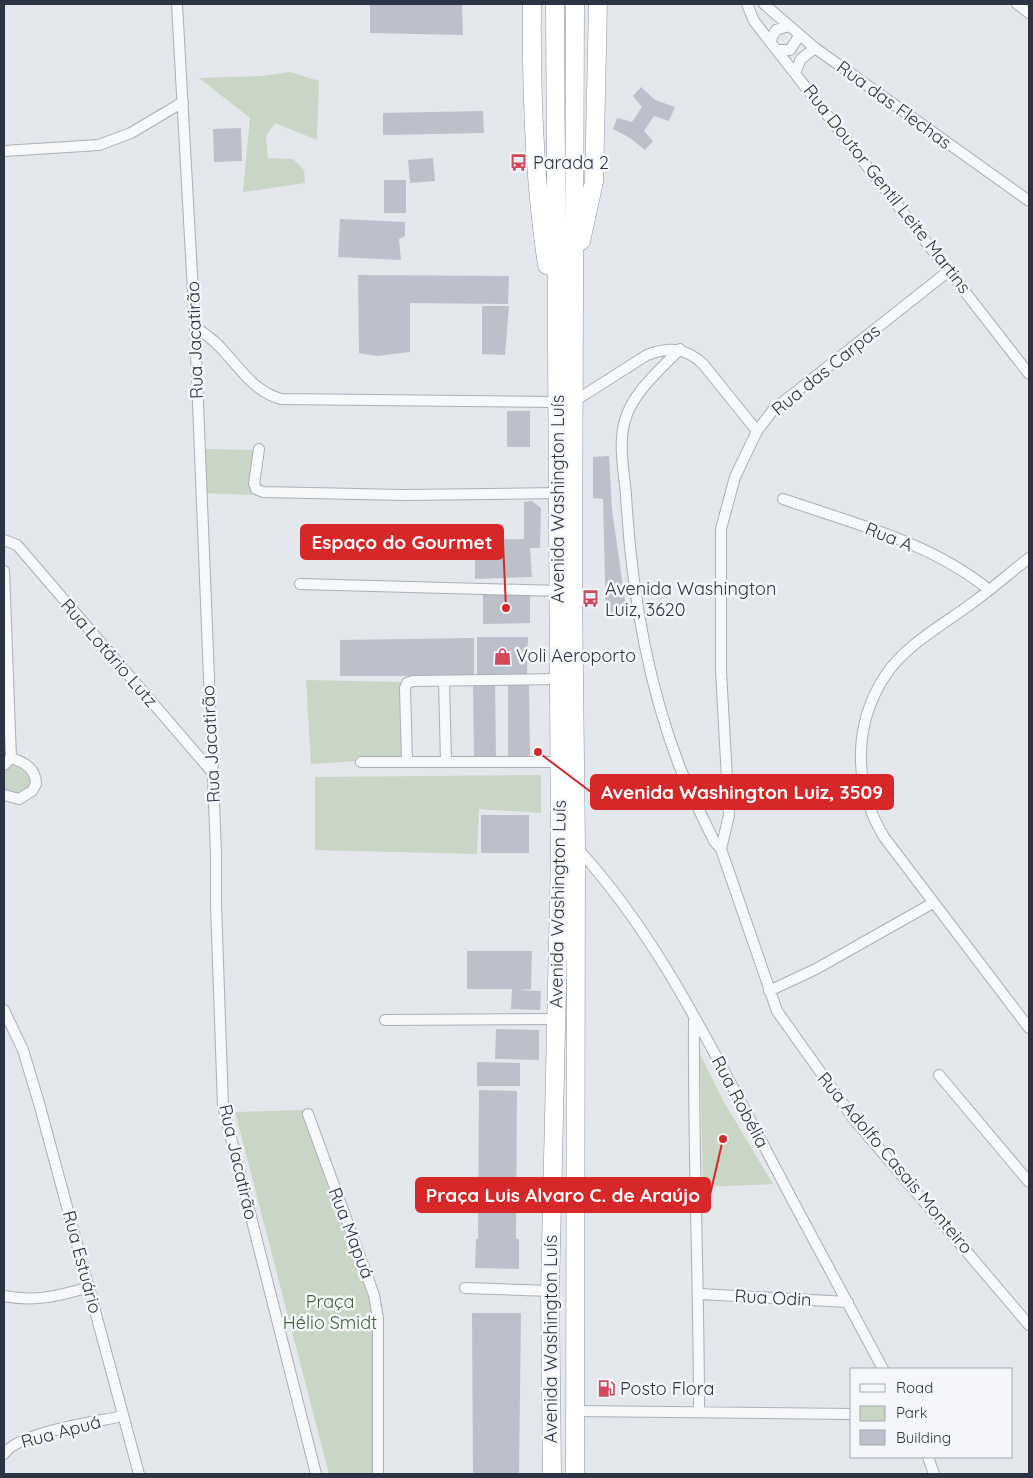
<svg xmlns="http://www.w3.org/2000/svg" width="1033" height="1478" viewBox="0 0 1033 1478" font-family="Quicksand,sans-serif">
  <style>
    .green { fill: #c9d6c5 }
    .building { fill: #bbc0ca }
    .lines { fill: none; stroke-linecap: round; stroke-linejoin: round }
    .street-casing { stroke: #a9aeb7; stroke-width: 12 }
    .highway-casing { stroke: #8b94a3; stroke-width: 19 }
    .street { stroke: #f7f8fa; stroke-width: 10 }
    .highway { stroke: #fff; stroke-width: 18 }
    .labels { text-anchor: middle; stroke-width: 5; stroke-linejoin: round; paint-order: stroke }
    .street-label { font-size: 18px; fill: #2b3445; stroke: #f4f6f9 }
    .poi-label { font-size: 18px; fill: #2b3445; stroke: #f4f6f9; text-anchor: start }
    .park-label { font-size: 18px; fill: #3f6138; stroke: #f4f6f9 }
    .leader { fill: none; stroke: #d62828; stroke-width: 2 }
    .callout-dot { fill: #d62828; stroke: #f4f6f9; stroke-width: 2 }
    .callout { fill: #d62828; stroke: #d62828; stroke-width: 2 }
    .callout-label { font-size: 19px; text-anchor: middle; font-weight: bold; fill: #fff }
  </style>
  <rect width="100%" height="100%" fill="#e4e7ec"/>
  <path class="green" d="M290 72 319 81 317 140 275 123 266 136 268 158 293 159 304 170 305 183 243 192 250 118 199 78 262 76Z
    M203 449 254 450 253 495 202 493Z
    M306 680 401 682 403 758 311 764Z
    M14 763 24 766 32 779 29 789 20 795 4 791V769Z
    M541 775V813L479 809 477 854 315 850V777Z
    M700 1054 724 1102 773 1184 703 1187Z
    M303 1110 334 1205 372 1306 373 1474H329L235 1112Z"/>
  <path class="building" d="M370 4H462L463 35 370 33Z
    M641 87 655 100 675 107 669 121 654 116 644 131 653 141 645 150 630 138 613 129 617 118 632 122 642 107 633 96Z
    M483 111 484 133 383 135V113Z
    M241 128 242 161 214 162 213 129Z
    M433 158 435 181 410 183 408 160Z
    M384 180H406V213H384Z
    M340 219 405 222V236L399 239 401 260 338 257Z
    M358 275 509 276 508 304 410 303V352L377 356 359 353Z
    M482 306H509L505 355 482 354Z
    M507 411H530V447H507Z
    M609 456 612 510 627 615 606 617 603 499 593 498V457Z
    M532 501 541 508 540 548H530L532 577 475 579V540L524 539V502Z
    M483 592H530V623L483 624Z
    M477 637H528L527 674 477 675Z
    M474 638V676H340V640Z
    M473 683H495L496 760H474Z
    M508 683H529L530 761 508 762Z
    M481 815H529V853H481Z
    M467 951H532L531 989 518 990 541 991 540 1010 511 1009 512 989H467Z
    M496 1029 539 1030V1060L495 1059Z
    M477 1062 520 1063V1086H477Z
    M479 1090 517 1091 516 1239H519V1269L475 1268 476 1239H478Z
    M472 1313H521L519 1474H473Z"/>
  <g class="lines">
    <defs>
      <path id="street" d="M177 4 195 328 216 853V905L223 1106 316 1474
        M747 4 754 21 1029 374
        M764 4 815 48 1029 201
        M1017 4 1029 13
        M770 41 776 30 788 26
        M777 50H790L799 36
        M795 73 801 59 815 48
        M4 151 99 145 131 133 183 102
        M195 328C230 345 242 388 281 399L557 402
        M680 349C660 370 633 392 625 420 618 444 624 471 626 495 631 585 647 681 679 765 689 791 702 816 714 841L721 849 777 1011 853 1118 1029 1325
        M573 402 647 355C669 347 685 347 703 364L757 431
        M259 449 254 484 256 489 263 492 403 495 559 493
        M783 499C852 523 931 542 989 590
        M4 540 17 545 212 772
        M1029 558C1011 572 994 587 975 601 946 623 906 644 885 676 853 725 853 786 884 837L1029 1028
        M4 571 11 758 4 765
        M300 584 559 591
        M444 681 446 762
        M361 762H560
        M407 762 405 688 407 683 413 681 559 679
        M4 795 19 799 32 791 36 784C36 769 25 762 11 758
        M577 848C648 925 697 1020 746 1112 791 1198 837 1284 883 1369
        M721 849 729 815 721 671V529L735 477 757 431 773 410 950 270
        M769 991 816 969 933 903
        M4 1010 23 1050 39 1103 139 1474
        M385 1020 556 1019
        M694 1020C693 1151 699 1281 699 1412
        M939 1075 1029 1182
        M308 1114 374 1295 378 1319V1474
        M465 1288 550 1291
        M699 1294 848 1302
        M4 1296C34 1302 60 1296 89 1287
        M575 1411 852 1414
        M4 1454C19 1432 95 1422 123 1416
        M928 1457 934 1474"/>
      <path id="highway" d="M532 4C531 91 534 179 547 265
        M581 241 594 182 598 4
        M552 1474 550 1291 560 856 555 4
        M575 1474 576 847 573 588 575 4"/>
    </defs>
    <use href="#street" class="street-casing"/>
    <use href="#highway" class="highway-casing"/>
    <use href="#street" class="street"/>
    <use href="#highway" class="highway"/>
  </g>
  <defs>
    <symbol id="bus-bare" viewBox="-9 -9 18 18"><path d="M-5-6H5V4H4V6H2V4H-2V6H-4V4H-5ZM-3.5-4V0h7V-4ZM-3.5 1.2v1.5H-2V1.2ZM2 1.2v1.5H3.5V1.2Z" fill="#d1495b" stroke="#f4f6f9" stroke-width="2.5" paint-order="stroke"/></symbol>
    <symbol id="shop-bare" viewBox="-9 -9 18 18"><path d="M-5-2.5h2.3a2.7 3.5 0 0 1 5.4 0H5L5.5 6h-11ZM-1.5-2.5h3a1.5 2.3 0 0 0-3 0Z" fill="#d1495b" stroke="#f4f6f9" stroke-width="2.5" paint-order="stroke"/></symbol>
    <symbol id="fuel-bare" viewBox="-9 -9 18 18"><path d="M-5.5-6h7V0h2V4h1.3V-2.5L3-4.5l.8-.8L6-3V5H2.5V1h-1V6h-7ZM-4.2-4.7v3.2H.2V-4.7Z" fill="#d1495b" stroke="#f4f6f9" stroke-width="2.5" paint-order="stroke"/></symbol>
  </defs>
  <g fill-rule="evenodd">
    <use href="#bus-bare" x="506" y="150" width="25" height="25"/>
    <use href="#bus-bare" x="578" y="586" width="25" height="25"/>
    <use href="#shop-bare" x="490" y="644" width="25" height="25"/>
    <use href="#fuel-bare" x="594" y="1376" width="25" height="25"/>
  </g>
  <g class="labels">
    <g class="street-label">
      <text transform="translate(894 105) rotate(36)" y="6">Rua das Flechas</text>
      <text transform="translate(887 189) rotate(52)" y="6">Rua Doutor Gentil Leite Martins</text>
      <text transform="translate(195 340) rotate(-92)" y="6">Rua Jacatirão</text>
      <text transform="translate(826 370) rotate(-39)" y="6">Rua das Carpas</text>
      <text transform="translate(558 499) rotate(-90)" y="6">Avenida Washington Luís</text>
      <text transform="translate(889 537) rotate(22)" y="6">Rua A</text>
      <text transform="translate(109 653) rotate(49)" y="6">Rua Lotário Lutz</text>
      <text transform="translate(211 744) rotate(-93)" y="6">Rua Jacatirão</text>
      <text transform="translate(558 904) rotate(-89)" y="6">Avenida Washington Luís</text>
      <text transform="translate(740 1102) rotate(62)" y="6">Rua Robélia</text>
      <text transform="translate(238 1162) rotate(77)" y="6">Rua Jacatirão</text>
      <text transform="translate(895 1163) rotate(50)" y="6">Rua Adolfo Casais Monteiro</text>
      <text transform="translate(351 1233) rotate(69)" y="6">Rua Mapuá</text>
      <text transform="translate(82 1262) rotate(75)" y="6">Rua Estuário</text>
      <text transform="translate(773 1298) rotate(3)" y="6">Rua Odin</text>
      <text transform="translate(551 1339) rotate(-90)" y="6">Avenida Washington Luís</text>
      <text transform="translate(61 1432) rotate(-15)" y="6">Rua Apuá</text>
    </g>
    <g class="poi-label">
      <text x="533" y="169">Parada 2</text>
      <text x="605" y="595">Avenida Washington<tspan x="605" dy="21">Luiz, 3620</tspan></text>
      <text x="516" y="662">Voli Aeroporto</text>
      <text x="620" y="1395">Posto Flora</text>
    </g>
    <g class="park-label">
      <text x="330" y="1308">Praça<tspan x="330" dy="21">Hélio Smidt</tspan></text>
    </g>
  </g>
  <path class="leader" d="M506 608L503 542M538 752L591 792M723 1139L710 1195"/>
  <g class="callout-dot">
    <circle cx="506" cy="608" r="5"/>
    <circle cx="538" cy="752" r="5"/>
    <circle cx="723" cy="1139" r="5"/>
  </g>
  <g class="callout">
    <rect x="301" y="525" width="202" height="34" rx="5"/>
    <rect x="591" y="775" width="302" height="34" rx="5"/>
    <rect x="416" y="1178" width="294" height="34" rx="5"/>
  </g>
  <g class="callout-label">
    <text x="402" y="549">Espaço do Gourmet</text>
    <text x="742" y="799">Avenida Washington Luiz, 3509</text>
    <text x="563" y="1202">Praça Luis Alvaro C. de Araújo</text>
  </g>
  <rect width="1033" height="1478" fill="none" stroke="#2b3445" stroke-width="10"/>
  <rect x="850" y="1368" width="162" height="90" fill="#f4f6f9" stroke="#a4a8b1"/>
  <rect x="860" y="1384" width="25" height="8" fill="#f7f8fa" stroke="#a4a8b1"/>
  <text x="896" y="1393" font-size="15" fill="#2b3445">Road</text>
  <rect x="860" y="1406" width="25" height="15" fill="#c9d6c5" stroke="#a4a8b1"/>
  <text x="896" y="1418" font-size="15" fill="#2b3445">Park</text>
  <rect x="860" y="1430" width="25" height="15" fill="#bbc0ca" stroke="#a4a8b1"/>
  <text x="896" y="1443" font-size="15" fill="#2b3445">Building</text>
</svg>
